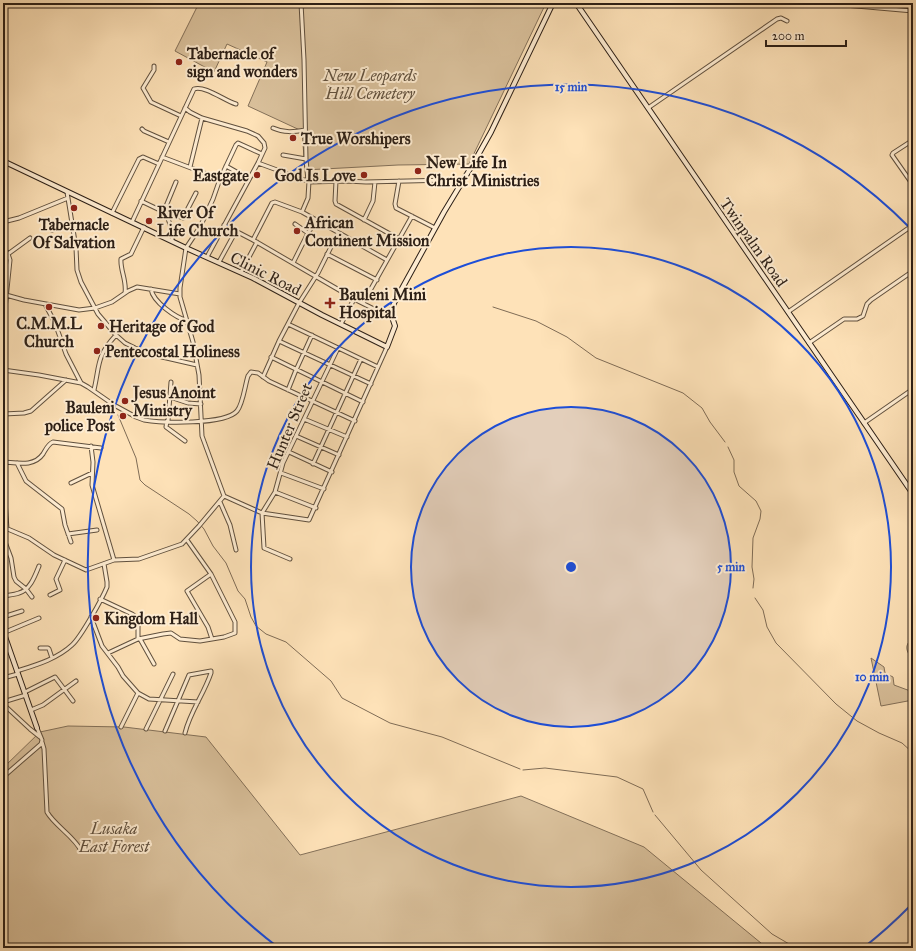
<svg xmlns="http://www.w3.org/2000/svg" width="916" height="951" viewBox="0 0 916 951" font-family="'IM FELL Great Primer',serif">
  <style>
    .green { fill: #dac19c; stroke: #837059 }
    .lines { fill: none; stroke-linecap: round; stroke-linejoin: round }
    .stream { stroke: #7f6c56; stroke-width: 1 }
    .street-casing { stroke: #60503e; stroke-width: 5 }
    .secondary-casing { stroke: #2c1f16; stroke-width: 6 }
    .street { stroke: #feecd1; stroke-width: 3 }
    .secondary { stroke: #feecd1; stroke-width: 4 }
    .ring { fill: none; stroke: #1d4ed8; stroke-width: 2 }
    .poi-dot { fill: #8f2418; stroke: #feecd1; stroke-width: 1.5 }
    .labels { text-anchor: middle; stroke-width: 4; stroke-linejoin: round; paint-order: stroke }
    .poi-label { font-size: 16px; font-weight: bold; fill: #2c1f16; stroke: #feecd1; text-anchor: start }
    .park-label { font-size: 16px; font-style: italic; fill: #60503e; stroke: #feecd1 }
    .street-label { font-size: 16px; fill: #2c1f16; stroke: #feecd1 }
    .centre { fill: #1d4ed8; stroke: #feecd1; stroke-width: 2 }
    .ring-label { font-size: 12px; text-anchor: middle; font-weight: bold; fill: #1d4ed8; stroke: #feecd1; stroke-width: 4; stroke-linejoin: round; paint-order: stroke }
  </style>
  <rect width="100%" height="100%" fill="#fee2b8"/>
  <filter id="stains"><feTurbulence type="fractalNoise" baseFrequency=".005" numOctaves="4"/><feColorMatrix values="0 0 0 0 .2 0 0 0 0 .09 0 0 0 0 .02 0 0 0 .5 -.17"/></filter>
  <radialGradient id="worn" r=".72"><stop offset=".6" stop-color="#630" stop-opacity="0"/><stop offset="1" stop-color="#630" stop-opacity=".3"/></radialGradient>
  <path class="green" d="M199 3H546L469 164 398 165 305 170 302 131 248 106 267 62 227 44 214 72 175 51Z
    M913 637V659H911C906 648 904 647 913 637Z
    M871 658 884 667 885 673 893 677 894 685 913 692V700L881 706Z
    M68 726 124 727 206 737 300 855 521 796 644 847 767 948H6L3 945V768L40 732Z"/>
  <g class="lines">
    <path class="stream" d="M910 86 913 87
      M493 307 536 321 567 337 596 358 683 393 702 408 710 422 725 442
      M118 415 136 458 140 480 145 485 189 514 197 521 204 529 213 546 226 563 238 591 245 599 251 617 256 626 266 634 286 642 331 681 342 698 390 723 442 737 520 769
      M728 447 734 460V472L739 486 756 501 761 511 760 519 753 538 752 567 754 579 753 588
      M755 598 763 610 767 627 776 643 836 704 857 721 879 733 902 743 913 753
      M523 770 545 768 617 777 643 789 653 812
      M655 815 701 870 772 934 796 948"/>
    <defs>
      <path id="street" d="M301 3 304 60 306 159 308 181
        M822 3 913 11
        M154 66V70L143 88 151 102 181 116
        M185 108 190 112 202 118 247 131 258 136 264 143 265 148 258 163 207 257
        M648 108 777 19 781 18 787 21
        M273 128C284 133 294 132 305 130
        M142 129 144 131 169 142
        M913 140 893 153 892 155 913 185
        M262 154 238 143 236 145 220 179 213 199 200 227 186 248 180 288V297L193 342 199 375 202 436 224 496 262 513 309 520 387 347
        M283 155 306 159
        M162 157 220 179
        M258 163 310 182 347 181 366 182 449 180 462 182
        M226 166 249 179
        M190 167 202 118
        M336 181 335 201 336 204 399 239
        M399 181 395 204 396 208 435 228
        M67 192 76 248 77 270 81 282 98 314 116 335 125 343 135 348 149 354 197 365
        M141 201 166 213 172 230V241
        M164 211 176 182
        M302 212 308 198 309 181
        M112 213 139 159 143 157 159 164
        M168 217 172 214 183 218 196 193
        M364 220 373 201 375 182
        M3 222 19 218 68 198
        M132 222 194 89C205 85 225 101 236 104
        M295 224 308 233
        M224 225 253 240 358 301 386 315 391 316
        M52 230 72 224
        M253 240 272 203 275 202 302 212 387 260
        M3 247 8 254 10 260 3 328
        M8 254 30 238
        M327 254 377 280
        M219 262 236 231
        M293 263 308 233 316 221
        M241 272 257 242
        M151 289C153 302 176 318 188 321
        M125 293C127 281 120 270 121 259L131 254 144 227
        M6 295 24 300 79 310 95 308 112 302 128 291 137 287 180 294
        M363 303 412 216
        M45 304 55 323 66 354 81 383
        M788 312 913 225
        M288 324 378 367
        M341 324 354 299
        M279 341 371 384
        M809 343 844 319H857L863 316 867 304 871 300 913 271
        M271 357 363 402
        M3 370 39 375 81 383 88 387 114 405 136 417 144 420C162 423 225 425 237 411 243 404 245 385 248 376L251 372 258 373 269 381 355 421
        M263 377 279 341 299 303 318 273 338 233
        M94 390C100 364 96 357 116 335
        M288 390 296 370 312 335
        M170 397 188 403 201 404
        M3 411 4 419V487L7 529
        M4 414 24 413 31 411 66 380
        M304 419 347 437
        M167 421 166 427 185 441
        M168 421 171 382
        M864 423 913 389
        M296 436 339 455
        M91 446 93 462 92 485 114 560
        M289 452 332 472
        M4 462C18 463 34 467 43 454 46 449 48 444 53 442L101 448
        M17 463 26 481 62 509 65 525 71 542
        M313 464 361 359
        M281 473 324 489
        M71 483 92 473
        M275 492 316 508
        M220 502 230 525 236 550
        M3 527 29 538 54 555 86 570 114 560 139 559 182 544 199 526 224 496
        M68 534 97 530
        M5 537V542L11 558 14 577 16 581 26 589 32 597
        M290 559 264 548 262 513 275 492 283 463 338 348
        M211 574 187 591 208 627 212 639
        M50 595 60 590 56 579 65 560
        M3 596C8 595 14 595 19 593 30 590 35 576 39 566
        M100 599 132 614 140 620 153 619
        M3 617 22 611
        M91 617 102 646 118 667 123 676 138 693 149 699 198 702
        M138 619V639
        M3 633 39 618
        M140 639 154 664
        M40 648H48L49 649 52 658
        M108 653 138 639 163 634 171 633 180 639 200 641 224 637 235 633V622L211 574 187 540
        M17 671C36 665 57 659 72 645 81 637 102 599 107 587V582L104 564
        M3 678 18 674
        M25 692 55 677 73 701
        M3 702 26 695
        M3 704 30 729 40 737
        M31 710 43 705 76 681
        M121 727 138 693
        M146 729 173 674
        M165 731 189 675 211 671V673C204 694 190 712 185 733
        M42 742 44 749 47 812C54 825 76 838 81 851
        M3 777 41 744 42 740 37 728"/>
      <path id="secondary" d="M576 3 913 494
        M3 161 186 248 253 278 322 315 387 347 395 326 391 314 394 303 444 212 473 164 491 132 553 3
        M3 631 37 728"/>
    </defs>
    <use href="#street" class="street-casing"/>
    <use href="#secondary" class="secondary-casing"/>
    <use href="#street" class="street"/>
    <use href="#secondary" class="secondary"/>
  </g>
  <circle cx="571" cy="567" r="160" fill="#1d4ed8" fill-opacity=".12"/>
  <g class="ring">
    <circle cx="571" cy="567" r="160"/>
    <circle cx="571" cy="567" r="320"/>
    <path d="M910 906A480 480 0 0 1 863 948M279 948A480 480 0 1 1 910 228"/>
  </g>
  <g class="poi-dot">
    <circle cx="179" cy="62" r="4"/>
    <circle cx="293" cy="138" r="4"/>
    <circle cx="418" cy="171" r="4"/>
    <circle cx="257" cy="175" r="4"/>
    <circle cx="364" cy="175" r="4"/>
    <circle cx="74" cy="208" r="4"/>
    <circle cx="149" cy="221" r="4"/>
    <circle cx="297" cy="231" r="4"/>
    <path d="M328 297h4v4h4v4h-4v4h-4v-4h-4v-4h4z"/>
    <circle cx="49" cy="307" r="4"/>
    <circle cx="101" cy="326" r="4"/>
    <circle cx="97" cy="351" r="4"/>
    <circle cx="125" cy="401" r="4"/>
    <circle cx="123" cy="416" r="4"/>
    <circle cx="96" cy="618" r="4"/>
  </g>
  <g class="labels">
    <g class="poi-label">
      <text x="187" y="59">Tabernacle of<tspan x="187" dy="18">sign and wonders</tspan></text>
      <text x="301" y="144">True Worshipers</text>
      <text x="426" y="168">New Life In<tspan x="426" dy="18">Christ Ministries</tspan></text>
      <text x="249" y="181" text-anchor="end">Eastgate</text>
      <text x="356" y="181" text-anchor="end">God Is Love</text>
      <text x="157" y="218">River Of<tspan x="157" dy="18">Life Church</tspan></text>
      <text x="305" y="228">African<tspan x="305" dy="18">Continent Mission</tspan></text>
      <text x="74" y="230" text-anchor="middle">Tabernacle<tspan x="74" dy="18">Of Salvation</tspan></text>
      <text x="339" y="300">Bauleni Mini<tspan x="339" dy="18">Hospital</tspan></text>
      <text x="49" y="329" text-anchor="middle">C.M.M.L<tspan x="49" dy="18">Church</tspan></text>
      <text x="109" y="332">Heritage of God</text>
      <text x="105" y="357">Pentecostal Holiness</text>
      <text x="133" y="398">Jesus Anoint<tspan x="133" dy="18">Ministry</tspan></text>
      <text x="115" y="413" text-anchor="end">Bauleni<tspan x="115" dy="18">police Post</tspan></text>
      <text x="104" y="624">Kingdom Hall</text>
    </g>
    <g class="park-label">
      <text x="370" y="81">New Leopards<tspan x="370" dy="18">Hill Cemetery</tspan></text>
      <text x="114" y="834">Lusaka<tspan x="114" dy="18">East Forest</tspan></text>
    </g>
    <g class="street-label">
      <text transform="translate(754 242) rotate(55)" y="6">Twinpalm Road</text>
      <text transform="translate(266 273) rotate(27)" y="6">Clinic Road</text>
      <text transform="translate(289 426) rotate(-67)" y="6">Hunter Street</text>
    </g>
  </g>
  <circle cx="571" cy="567" r="6" class="centre"/>
  <g class="ring-label">
    <text x="571" y="91">15 min</text>
    <text x="731" y="571">5 min</text>
    <text x="872" y="681">10 min</text>
  </g>
  <rect width="916" height="951" fill="none" stroke="#fee2b8" stroke-width="16"/>
  <rect x="4" y="4" width="908" height="943" fill="none" stroke="#2c1f16" stroke-width="2"/>
  <rect x="8" y="8" width="900" height="935" fill="none" stroke="#2c1f16"/>
  <path d="M766 40v6h80v-6" fill="none" stroke="#2c1f16" stroke-width="2"/>
  <text x="772" y="40" font-size="12" fill="#2c1f16" stroke="#feecd1" stroke-width="3" paint-order="stroke">200 m</text>
  <rect width="100%" height="100%" filter="url(#stains)"/>
  <rect width="100%" height="100%" fill="url(#worn)"/>
</svg>
